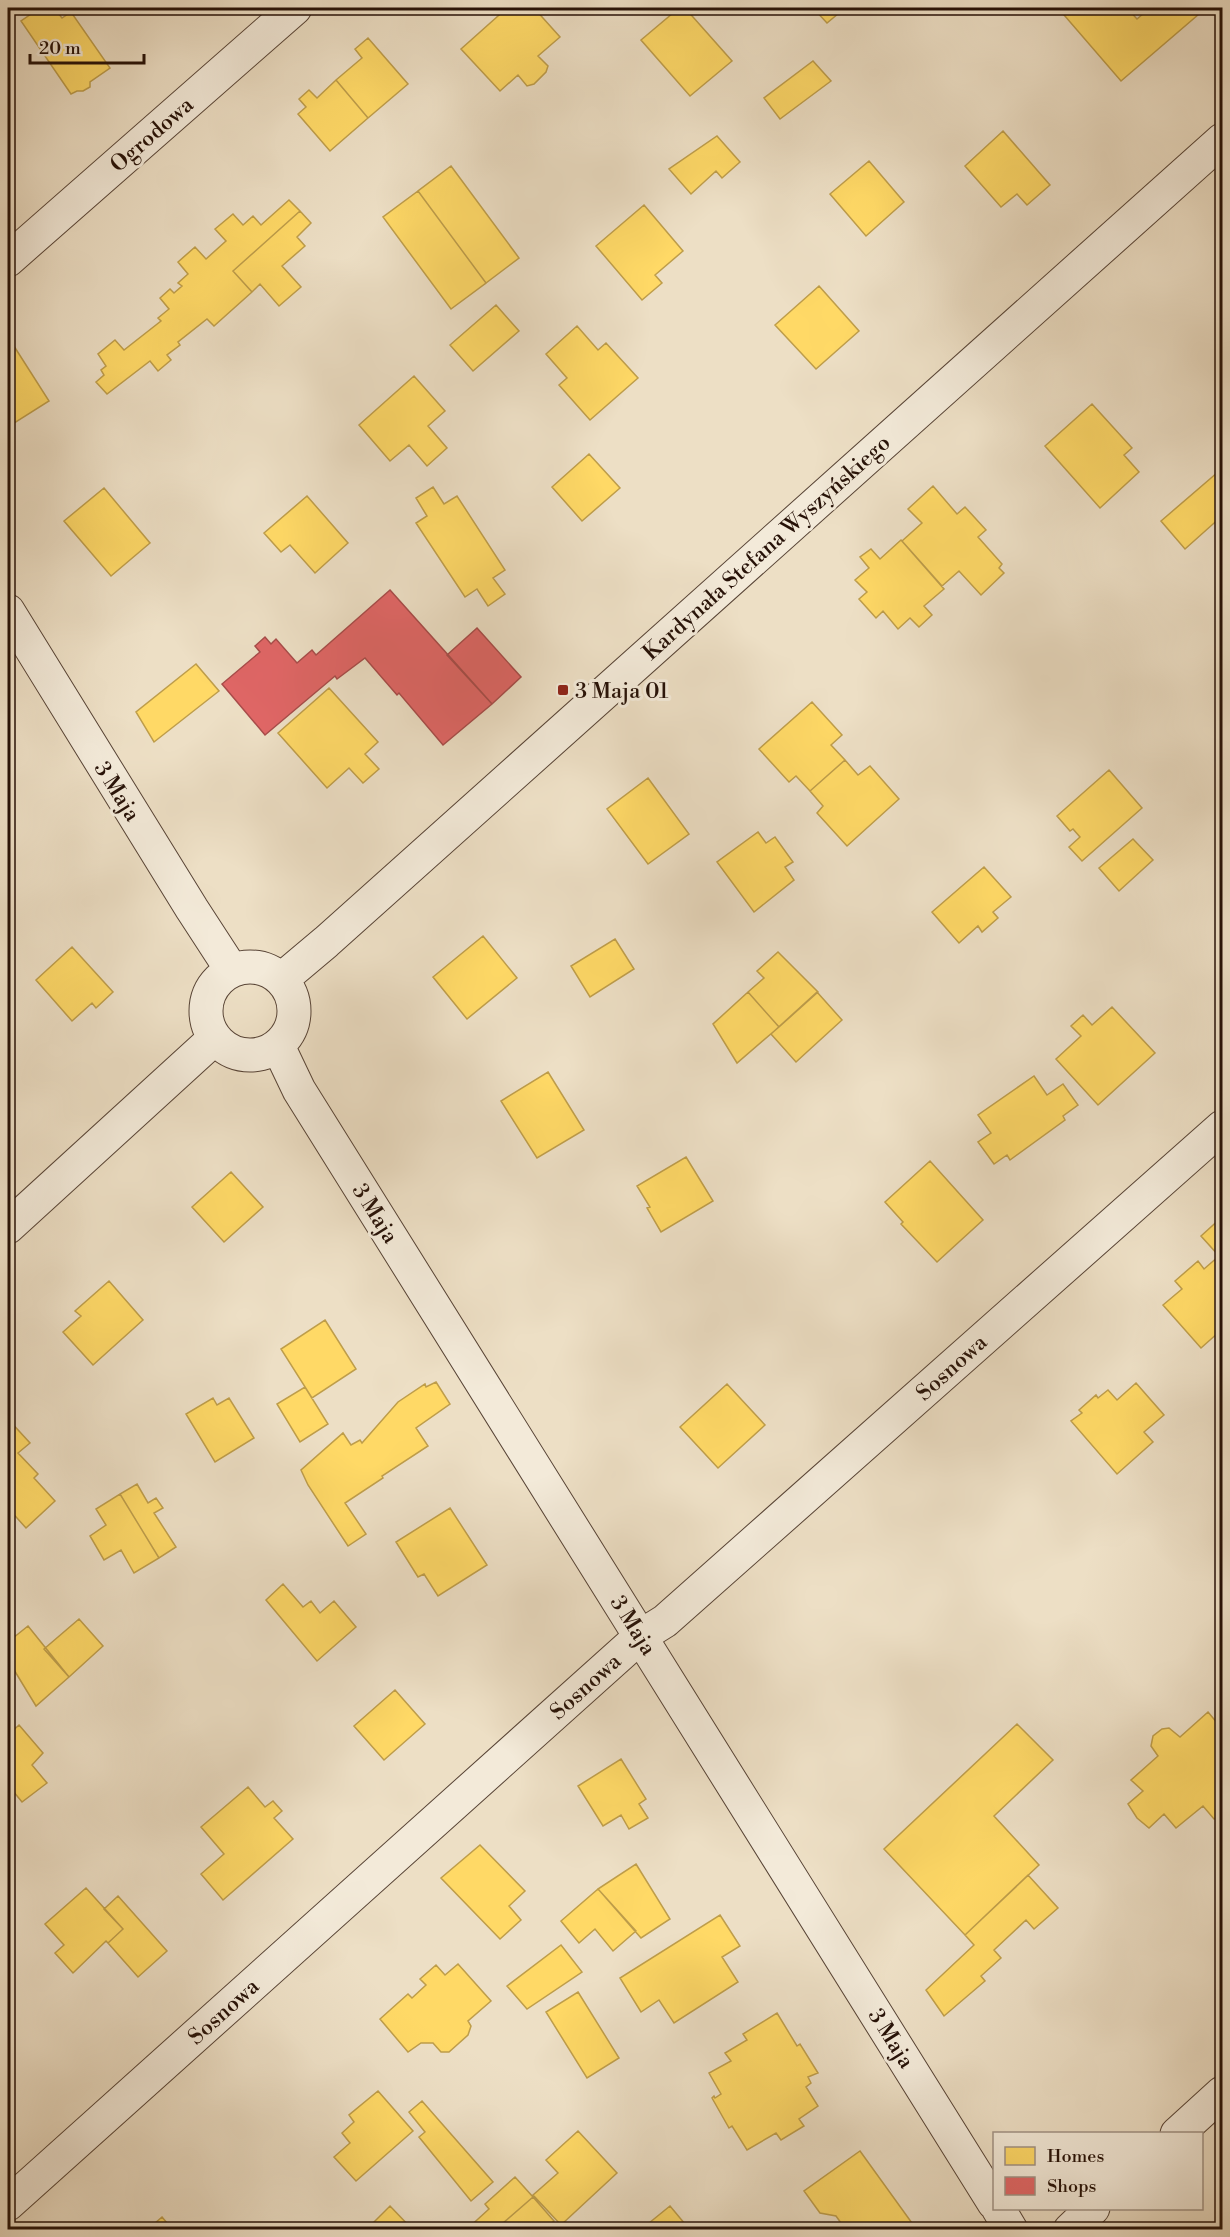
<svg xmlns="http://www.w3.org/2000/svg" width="1230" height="2237" viewBox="0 0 1230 2237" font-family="'Libre Bodoni',serif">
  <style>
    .homes { fill: #ffd966; stroke: #be9d4a; stroke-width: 1.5 }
    .shops { fill: #e06666; stroke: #a84c4a; stroke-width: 1.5 }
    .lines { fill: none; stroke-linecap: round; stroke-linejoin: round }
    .minor-casing { stroke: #584436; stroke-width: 35 }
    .tertiary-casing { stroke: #584436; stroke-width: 35 }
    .minor { stroke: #f3ead9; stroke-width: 33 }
    .tertiary { stroke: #f3ead9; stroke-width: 33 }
    .poi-dot { fill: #8f2418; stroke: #f3ead9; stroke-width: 2 }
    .labels { text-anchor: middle; stroke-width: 6; stroke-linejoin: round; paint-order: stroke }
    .street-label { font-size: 22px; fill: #261107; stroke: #f3ead9 }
    .poi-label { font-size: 22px; fill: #261107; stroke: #f3ead9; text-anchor: start }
  </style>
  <rect width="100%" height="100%" fill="#eddfc5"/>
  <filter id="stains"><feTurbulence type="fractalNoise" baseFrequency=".00333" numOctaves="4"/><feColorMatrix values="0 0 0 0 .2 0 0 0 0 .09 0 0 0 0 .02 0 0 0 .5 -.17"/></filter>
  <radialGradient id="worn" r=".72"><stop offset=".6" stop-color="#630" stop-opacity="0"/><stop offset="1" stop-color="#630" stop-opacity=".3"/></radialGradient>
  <path class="homes" d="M40 8H54L62 18 71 12 110 68 90 82V87L83 91H77L71 94 21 21Z
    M132 8H148L137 14Z
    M507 8H515L521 14 528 8H534L560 37 538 56 548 66 546 72 534 84 527 86 518 75 500 91 461 49Z
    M679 8H685L732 61 690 96 641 40Z
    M813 8H845L827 23Z
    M1058 8H1127L1137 19 1150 8H1206L1121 81Z
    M368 38 408 84 368 118 336 80 362 58 355 49Z
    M813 61 831 81 780 119 764 98Z
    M336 80 368 118 330 151 298 114 306 107 299 99 309 90 317 98Z
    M1003 131 1050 185 1027 205 1017 194 1001 207 965 166Z
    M717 136 740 162 722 178 716 171 691 194 669 169Z
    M869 161 904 202 866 236 830 194Z
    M451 166 519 258 486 283 418 191Z
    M418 191 486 283 451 309 383 217Z
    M289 200 300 211 233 271 252 292 214 326 207 319 178 342 180 345 167 355 171 360 158 371 150 361 107 394 96 382 104 375 101 370 106 366 98 354 115 340 124 350 161 321 158 318 169 309 160 298 170 289 174 293 182 286 178 283 188 274 178 262 195 247 206 259 226 241 215 229 233 214 243 225 253 216 261 225Z
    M644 205 683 251 655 275 662 283 642 300 596 246Z
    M300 211 311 223 297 237 305 246 282 266 301 287 279 306 260 284 252 292 233 271Z
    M819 286 859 331 816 369 775 325Z
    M496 305 519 331 473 371 450 345Z
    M577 326 598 350 606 343 638 378 590 420 559 385 567 378 546 354Z
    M12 343 49 401 8 427V346Z
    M414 376 445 411 428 426 447 448 427 466 409 445 390 461 359 425Z
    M1092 404 1132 448 1124 455 1139 472 1100 508 1045 446Z
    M589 454 620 488 582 521 552 487Z
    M1218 472 1222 477V516L1185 549 1161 521Z
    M933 486 957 514 965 507 986 530 978 537 1002 564 999 568 1004 573 981 595 959 571 942 586 902 541 922 523 908 509Z
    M433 487 444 504 457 496 505 570 493 578 505 594 488 606 477 589 465 597 416 523 427 516 416 498Z
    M104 488 150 543 111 576 64 521Z
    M307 496 348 543 315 573 290 545 281 552 264 533Z
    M901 540 944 589 924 606 932 615 919 627 910 618 898 629 883 611 876 618 859 599 867 592 855 580 869 568 860 557 871 549 880 559Z
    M196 664 219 691 154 742 136 712Z
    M329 688 378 742 365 754 379 769 363 783 349 768 327 788 278 733Z
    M812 702 842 735 831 745 845 760 810 791 796 776 789 782 759 749Z
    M845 760 858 775 870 766 899 799 847 846 817 813 823 806 810 791Z
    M1109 770 1142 808 1082 861 1069 847 1080 837 1073 829 1070 831 1057 816Z
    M648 778 689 834 648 864 607 809Z
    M758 832 766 843 775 837 793 862 785 867 794 880 754 912 717 862Z
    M1133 839 1153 860 1119 891 1099 868Z
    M984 867 1011 897 993 912 998 918 982 932 978 926 959 943 932 912Z
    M483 936 517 978 467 1019 433 977Z
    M615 939 634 969 590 997 571 966Z
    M72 947 113 992 96 1008 92 1003 72 1021 36 980Z
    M778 952 818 992 779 1027 748 992 764 978 757 971Z
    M748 992 779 1027 737 1063 713 1024Z
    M817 992 842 1020 796 1062 771 1034Z
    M1112 1007 1155 1053 1098 1105 1056 1059 1081 1036 1071 1026 1083 1015 1092 1025Z
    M548 1072 584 1130 537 1158 501 1101Z
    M1034 1076 1047 1095 1063 1084 1078 1105 1063 1116 1065 1120 1010 1160 1007 1155 994 1164 978 1142 991 1133 978 1115Z
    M686 1157 713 1201 661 1232 647 1208 650 1207 637 1186Z
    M930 1161 983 1220 937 1262 901 1224 903 1222 885 1202Z
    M231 1172 263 1207 224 1242 192 1207Z
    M1222 1217V1336L1219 1332 1201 1348 1163 1305 1182 1289 1175 1281 1198 1261 1204 1269 1219 1256 1201 1236Z
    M109 1281 143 1320 93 1365 63 1332 81 1316 75 1311Z
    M325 1320 356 1369 312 1398 281 1349Z
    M436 1382 450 1404 416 1428 428 1446 382 1476 383 1478 345 1503 366 1534 348 1546 308 1485 301 1470 343 1433 351 1445 360 1440 362 1443 398 1402 425 1384 426 1387Z
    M1136 1383 1164 1415 1144 1432 1153 1442 1117 1474 1071 1421 1082 1413 1079 1410 1096 1395 1098 1398 1108 1390 1117 1400Z
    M727 1384 765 1425 718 1468 680 1427Z
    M305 1387 328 1424 300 1442 277 1404Z
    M213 1398 217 1405 229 1398 254 1438 215 1462 186 1414Z
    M8 1419 30 1443 18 1453 38 1474 34 1478 55 1501 26 1528 8 1508Z
    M137 1484 148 1503 156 1498 163 1508 154 1513 176 1547 159 1558 120 1494Z
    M120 1494 159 1558 134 1573 121 1550 104 1560 90 1536 106 1525 96 1509Z
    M450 1508 487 1565 438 1596 424 1574 418 1577 396 1542Z
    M283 1584 303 1607 311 1601 320 1613 334 1601 356 1627 317 1661 266 1600Z
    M79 1619 103 1646 69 1677 44 1649Z
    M28 1626 69 1677 36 1706 8 1660V1642Z
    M395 1690 425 1724 384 1760 354 1726Z
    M1208 1712 1218 1724 1222 1721V1818L1214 1819 1203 1806 1176 1828 1164 1814 1149 1828 1137 1818 1128 1804 1143 1791 1131 1780 1158 1756 1151 1746 1153 1736 1162 1729 1169 1728 1180 1737Z
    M1017 1724 1053 1760 994 1816 1039 1865 965 1935 884 1849Z
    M19 1725 43 1753 32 1765 47 1783 22 1802 8 1785V1735Z
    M621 1759 646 1799 639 1804 648 1818 629 1829 621 1815 603 1826 578 1786Z
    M248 1787 265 1807 273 1801 282 1811 274 1818 293 1839 223 1900 201 1874 224 1854 201 1827Z
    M480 1845 525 1891 509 1906 521 1920 500 1939 441 1878Z
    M636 1864 670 1919 641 1938 598 1889Z
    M1028 1875 1058 1908 1034 1929 1026 1920 994 1950 1001 1958 981 1976 985 1981 944 2016 926 1990 974 1945 965 1935Z
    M86 1888 123 1929 108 1943 106 1941 73 1973 55 1953 64 1945 45 1924Z
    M598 1889 636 1931 613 1951 595 1929 579 1943 561 1921Z
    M118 1896 167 1951 138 1977 108 1943 123 1929 104 1909Z
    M720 1915 740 1946 722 1957 738 1982 674 2023 659 2000 641 2012 620 1978Z
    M561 1945 582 1972 527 2009 507 1986Z
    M458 1964 491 2001 468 2021 471 2026 468 2035 449 2052H441L433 2043H421L408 2052 380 2019 408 1994 412 1998 426 1985 420 1979 436 1965 445 1975Z
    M578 1992 619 2058 587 2078 546 2012Z
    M777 2013 797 2046 800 2044 818 2073 808 2077 811 2083 806 2087 818 2106 799 2119 804 2126 781 2140 776 2133 747 2150 732 2126 729 2128 712 2098 714 2096 715 2098 721 2094 709 2073 731 2061 725 2053 747 2040 743 2034Z
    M378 2091 413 2131 356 2181 334 2157 350 2143 342 2133 354 2122 349 2115Z
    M422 2101 493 2182 471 2201 419 2137 425 2132 409 2112Z
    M578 2131 617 2173 561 2225 533 2195 558 2173 546 2160Z
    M860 2151 917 2230H846L836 2216 820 2213 804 2191Z
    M515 2177 533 2197 495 2230H466L489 2209 485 2204Z
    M533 2197 554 2221 545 2230H495Z
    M390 2206 413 2230H375L371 2225Z
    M670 2206 690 2230H655L649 2223Z
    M162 2217 173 2230H147Z"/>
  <path class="shops" d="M390 590 492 704 443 745 399 693 397 695 365 658 337 679 335 676 265 735 222 684 260 652 255 646 265 637 271 644 276 639 297 663 312 650 316 655Z
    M477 628 521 677 492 704 447 655Z"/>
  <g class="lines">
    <defs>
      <path id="minor" d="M8 260 295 8
        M1177 2134 1222 2093
        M8 2204 641 1636 665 1621 1222 1127
        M1070 2230 1093 2208"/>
      <path id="tertiary" d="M8 611 192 909 231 969
        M206 1011a44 44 0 1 1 88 0a44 44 0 1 1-88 0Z
        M282 979 326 942 1222 140
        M278 1046 299 1090 994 2203
        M8 1227 215 1038
        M998 2208 1011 2230"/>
    </defs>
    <use href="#minor" class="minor-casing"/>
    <use href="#tertiary" class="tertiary-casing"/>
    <use href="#minor" class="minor"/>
    <use href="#tertiary" class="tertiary"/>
  </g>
  <rect class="poi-dot" x="557" y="684" width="12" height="12" rx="3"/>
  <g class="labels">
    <g class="street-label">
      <text transform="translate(151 134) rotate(-41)" y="8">Ogrodowa</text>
      <text transform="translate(766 547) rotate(-42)" y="8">Kardynała Stefana Wyszyńskiego</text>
      <text transform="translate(118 791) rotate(58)" y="8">3 Maja</text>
      <text transform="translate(376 1213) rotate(58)" y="8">3 Maja</text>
      <text transform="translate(951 1367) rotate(-42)" y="8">Sosnowa</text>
      <text transform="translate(634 1625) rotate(58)" y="8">3 Maja</text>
      <text transform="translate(585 1686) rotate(-42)" y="8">Sosnowa</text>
      <text transform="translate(223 2011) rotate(-42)" y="8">Sosnowa</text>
      <text transform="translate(892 2038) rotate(58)" y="8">3 Maja</text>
    </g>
    <g class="poi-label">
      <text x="575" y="698">3 Maja 01</text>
    </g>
  </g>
  <rect width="1230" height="2237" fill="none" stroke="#eddfc5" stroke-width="30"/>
  <rect x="9" y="9" width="1212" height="2219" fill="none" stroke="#261107" stroke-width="3"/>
  <rect x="15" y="15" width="1200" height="2207" fill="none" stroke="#261107" stroke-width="1.5"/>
  <rect x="993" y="2132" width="210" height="78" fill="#f3ead9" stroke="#a19385" stroke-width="1.5"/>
  <rect x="1005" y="2147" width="30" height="18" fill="#ffd966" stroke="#a19385" stroke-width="1.5"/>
  <text x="1047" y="2162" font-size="18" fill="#261107">Homes</text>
  <rect x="1005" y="2177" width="30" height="18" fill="#e06666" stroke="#a19385" stroke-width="1.5"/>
  <text x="1047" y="2192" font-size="18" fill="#261107">Shops</text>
  <path d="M30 54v9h114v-9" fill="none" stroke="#261107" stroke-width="3"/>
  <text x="39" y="54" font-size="18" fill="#261107" stroke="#f3ead9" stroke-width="4.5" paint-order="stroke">20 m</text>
  <rect width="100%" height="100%" filter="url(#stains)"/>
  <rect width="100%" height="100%" fill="url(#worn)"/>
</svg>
